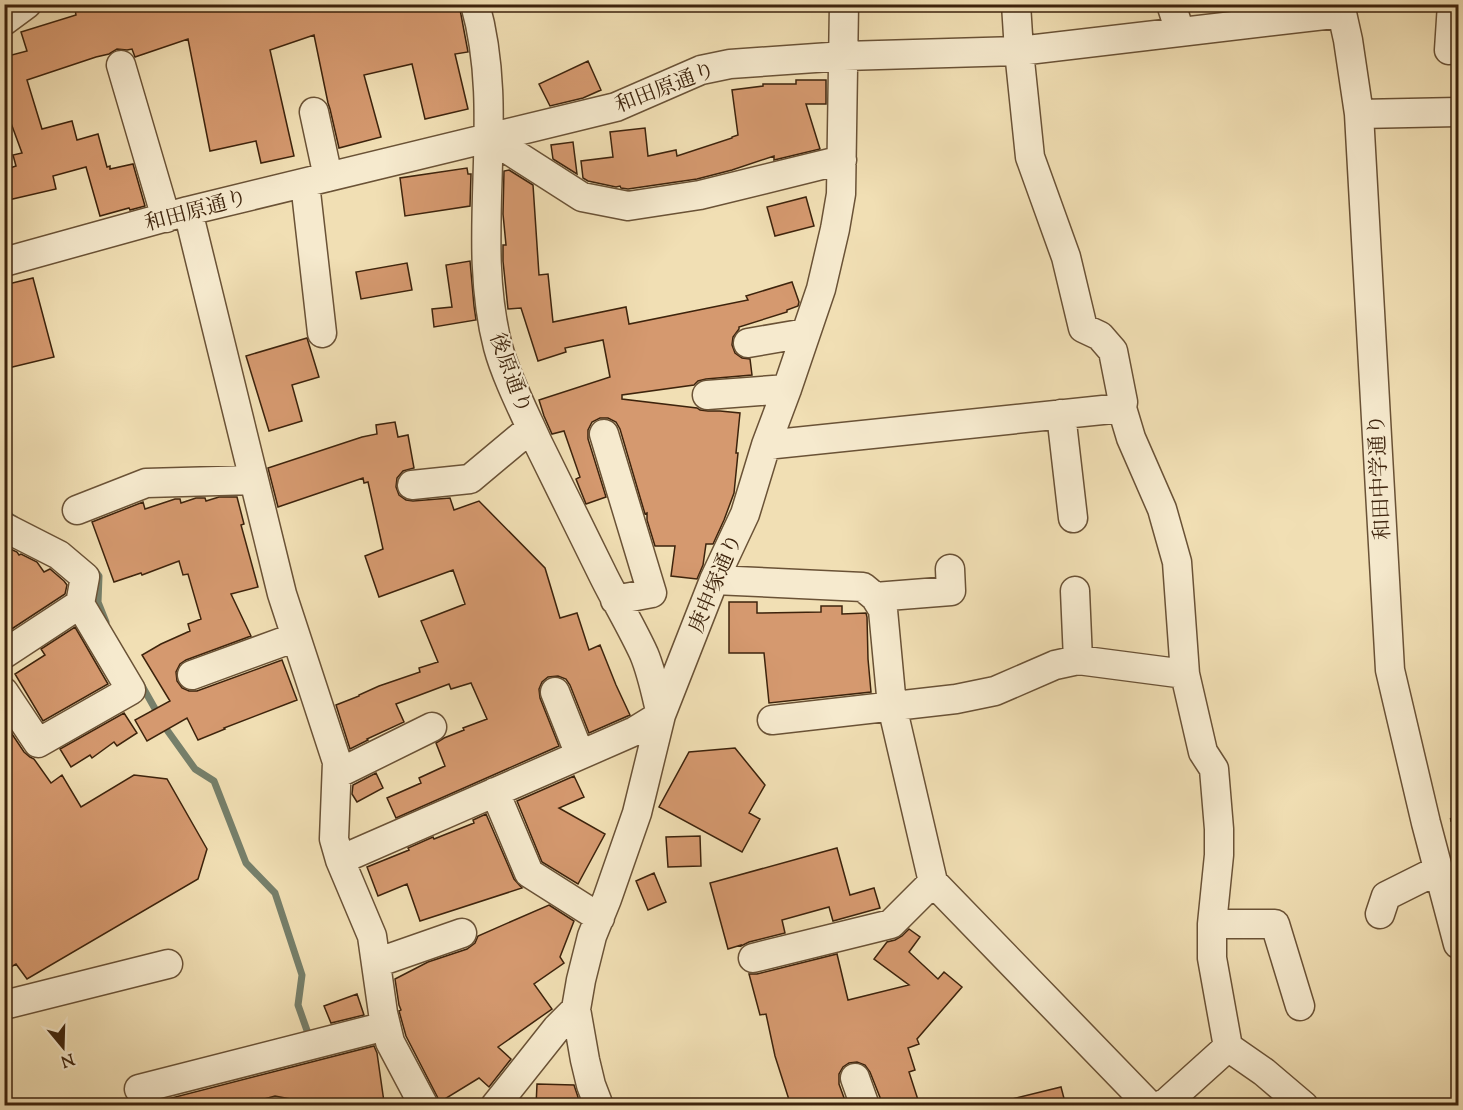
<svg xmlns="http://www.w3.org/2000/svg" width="1463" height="1110" viewBox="0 0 1463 1110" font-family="'Sorts Mill Goudy','Noto Serif JP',serif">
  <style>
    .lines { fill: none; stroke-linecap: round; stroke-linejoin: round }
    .stream { stroke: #767f6a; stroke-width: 7 }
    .building { fill: #d5996f; stroke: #3d230c; stroke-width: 1.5 }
    .minor-casing { stroke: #6a5236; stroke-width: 31 }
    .path { stroke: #3d230c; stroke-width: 4; stroke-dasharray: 1.5 3; stroke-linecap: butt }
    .minor { stroke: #f6eace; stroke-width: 28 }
    .labels { text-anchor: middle; stroke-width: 4.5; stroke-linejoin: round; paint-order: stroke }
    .street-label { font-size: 21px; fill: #3d230c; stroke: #f6eace }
  </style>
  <rect width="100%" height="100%" fill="#f1dfb4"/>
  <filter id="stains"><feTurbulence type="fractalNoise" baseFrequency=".00333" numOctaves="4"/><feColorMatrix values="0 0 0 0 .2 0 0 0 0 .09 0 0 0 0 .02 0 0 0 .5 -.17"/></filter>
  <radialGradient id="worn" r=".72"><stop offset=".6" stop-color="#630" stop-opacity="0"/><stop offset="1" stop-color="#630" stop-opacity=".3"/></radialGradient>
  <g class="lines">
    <path class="stream" d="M4 505 10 516 15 519
      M96 572 99 576 98 602 106 622
      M141 684 167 730 195 769 214 781 246 863 275 893 302 975 298 1005 310 1039"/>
  </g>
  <path class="building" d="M74 4H276L277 9 298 4H459L468 52 455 54 468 109 425 119 412 64 364 75 381 137 339 148 330 109 328 103 314 35 270 50 294 156 261 163 256 141 210 151 188 39 135 57 132 49 127 50 117 49 109 54 96 57 27 80 42 129 72 121 77 140 98 134 107 167 110 166V169L133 164 145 206 130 210 129 208 100 216 86 167 53 176 56 189 4 201V170L16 166 13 155 22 153 8 115H10L4 95V57L27 51 21 32 76 15Z
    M588 61 601 90 583 98 550 106 539 84Z
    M796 80H826V104H806L820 149 774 160V156L732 170 697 179 628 189 621 188 620 186 616 187 588 181 583 178 581 161 613 157 610 132 645 128 648 156 676 150 677 156 732 138V137L738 135 732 90 763 86V84H796Z
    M573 142 577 174 553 159 551 145Z
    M467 168 468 174H471L470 206 405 216 400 178Z
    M509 170 533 185 539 275 548 274 553 322 626 307 629 324 748 300 746 296 792 282 799 302 798 306 787 310V312L739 327V329L733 337 732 345 735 353 742 358 750 359 752 375 706 379 698 381 694 385 622 395V399L697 408 700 410 708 411H720L740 413 736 453H738L734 493 724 520 713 544H706L703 565 697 579 671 576 675 546H655L647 520V513L645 514 620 429 616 422 608 418H600L592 422 588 430V439L606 497 586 504 576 479 580 477 564 431 552 434 544 416 539 400 610 377 603 340 565 348 566 352 538 361 521 308 508 309 503 261V245H506L503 214 504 171Z
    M806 197 814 226 775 236 767 207Z
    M470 261 474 306 476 320 434 327 432 309 452 307 446 265Z
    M407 263 412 290 361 299 356 272Z
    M33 278 54 357 4 369V285Z
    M307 338 319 377 292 385 302 421 269 431 246 356Z
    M395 422 398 437 408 435 414 468 403 471 397 478 396 487 399 495 406 500 413 501 450 498 454 510 479 501 545 568 560 618 577 613 589 650 600 645 616 685 630 715 589 733 570 685 566 679 558 676 548 677 542 682 539 689 540 698 559 746 396 818 387 798 421 783 419 778 445 766 436 743 444 738 464 730 463 728 487 719 471 683 451 689 449 684 396 704 404 722 367 739 368 740 350 749 336 705 359 696V695L379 686 420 672 419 668 438 662 421 621 465 604 453 570 379 597 365 556 383 549 368 482 364 483 363 478 278 507 268 468 362 437 377 434 376 425Z
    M219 497H237L244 524 241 525 258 587 231 594 251 636 186 660 180 664 176 672 177 681 182 688 189 691H197L282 660 297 700 224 728 225 729 198 740 187 718 147 741 135 720 170 701 142 655 161 644 190 631 188 624 201 619 188 574 183 575 179 561 142 575 141 573 114 582 92 522 143 502 145 509 175 499H180L181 503 196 498H205L206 501Z
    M4 546 17 552 19 555 21 554 37 562 44 572 50 569 64 581 67 585 65 594 4 634Z
    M729 602H757V613L821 612V606H842V614L866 613 867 617 868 659 871 692 769 703 764 653H729Z
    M75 627 108 684 43 721 15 674 45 655 41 649Z
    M124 713 137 733 117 746 114 742 92 758 90 755 71 767 60 749Z
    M4 722 24 752 30 757 34 759 51 783 62 775 81 807 134 775 167 779 207 849 198 879 27 979 16 964 4 971Z
    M735 748 765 785 749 813 760 819 742 852 659 807 689 752Z
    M376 773 383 788 357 802 352 794 353 785Z
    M574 776 584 797 559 808 605 834 578 884 542 862 517 801Z
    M486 814 514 879 522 888 420 921 407 884 378 896 367 867 409 850 408 848 433 837 434 839 474 823 473 820Z
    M700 836 701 866 668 867 666 837Z
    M837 848 850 895 874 888 880 908 833 921 829 907 782 920 785 933 749 942 741 946V945L728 949 710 883Z
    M654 873 666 902 648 910 636 881Z
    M549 905 574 921 560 957 564 963 534 984 552 1009 498 1047 511 1059 489 1087 479 1078 440 1102 406 1036 399 1011 401 1010 399 1005 395 979 428 962 467 949 475 943 478 936Z
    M909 929 920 937 909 952 938 979 944 972 962 987 917 1039 919 1044 908 1048 915 1070 909 1072 920 1106H881V1100L870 1072 865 1065 857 1062 849 1063 843 1067 839 1074V1084L847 1106H791L775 1056 766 1014 760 1015 749 974H757L837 954 848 1000 909 985 874 959 887 942 895 940 902 936Z
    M357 994 364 1015 331 1023 324 1006Z
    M374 1046 377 1053 384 1102 359 1106H291L290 1099 275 1096 238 1106H152V1103Z
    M537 1084 574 1085 578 1097V1106H536Z
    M1061 1087 1066 1106H1013L1012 1099Z"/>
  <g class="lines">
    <defs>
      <path id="minor" d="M475 4C507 116 469 235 498 347 506 377 525 414 538 443 560 488 582 532 604 577 617 603 632 628 644 654 652 673 656 694 661 715
        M1016 4 1019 51 1030 157 1066 257 1083 328 1100 336 1113 351 1123 402 1122 408 1131 438 1162 509 1177 562 1185 674 1203 752 1214 769 1219 829V855L1212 924V958L1228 1047 1264 1072 1304 1106
        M1171 4 1180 32
        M1340 4 1348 40 1359 114 1390 670 1426 823 1458 944
        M4 21 27 4
        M1449 50 1452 4
        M121 65 166 218
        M314 112 328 177
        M1359 114 1458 112
        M490 138 582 197 628 206 700 195 842 160
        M305 183 322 333
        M188 211 282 594 337 762 334 839 340 860 372 936 383 1013 390 1042 424 1106
        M4 262 188 211 616 107 701 70 730 64 844 56 1019 51 1342 13
        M748 343 806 333
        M707 395 787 389
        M1061 414 1073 518
        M604 434 652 593 615 600
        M766 445 1122 408
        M412 485 470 479 531 428
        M77 510 146 483 254 480
        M4 527 59 555 85 577 80 604
        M714 580 863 587 875 597 883 610 892 706 933 882 1150 1106
        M1075 591 1078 660
        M875 597 951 591 950 569
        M4 654 80 604 131 690 38 743 4 692
        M192 675 296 637
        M555 692 580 755
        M772 720 956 699 995 691 1055 665 1078 660 1185 674
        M337 774 432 727
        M495 792 529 873 600 918
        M340 860 635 731 661 715
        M1380 914 1386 896 1438 870
        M1212 924H1275L1300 1006
        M753 958 891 924 933 882
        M376 963 462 933
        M4 1005 168 964
        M855 1078 865 1106
        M139 1089 386 1026
        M495 1106 557 1028 576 1009
        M599 1106 591 1085 585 1060 576 1009 581 980 592 936 607 899 637 813 661 715 714 580 745 514 766 445 787 389 821 289 835 229 841 194 844 4
        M1159 1106 1167 1102 1228 1047"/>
    </defs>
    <use href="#minor" class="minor-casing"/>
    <path class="path" d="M1450 820 1458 819"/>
    <use href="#minor" class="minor"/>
  </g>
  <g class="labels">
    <g class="street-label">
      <text transform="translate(665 87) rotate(-21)" y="7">和田原通り</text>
      <text transform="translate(196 210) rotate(-15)" y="7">和田原通り</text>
      <text transform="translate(511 373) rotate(70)" y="7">後原通り</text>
      <text transform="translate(1379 477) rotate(-93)" y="7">和田中学通り</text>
      <text transform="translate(715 583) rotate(-67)" y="7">庚申塚通り</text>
    </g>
  </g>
  <rect width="1463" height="1110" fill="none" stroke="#f1dfb4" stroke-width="24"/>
  <rect x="6" y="6" width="1451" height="1098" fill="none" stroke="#3d230c" stroke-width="3"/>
  <rect x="12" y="12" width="1439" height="1086" fill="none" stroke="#3d230c" stroke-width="1.5"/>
  <g transform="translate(63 1047) rotate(161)" stroke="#f6eace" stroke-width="4.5" paint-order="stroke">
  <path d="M0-4.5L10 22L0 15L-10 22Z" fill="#3d230c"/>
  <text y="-9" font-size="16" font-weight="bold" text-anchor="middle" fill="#3d230c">N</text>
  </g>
  <rect width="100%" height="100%" filter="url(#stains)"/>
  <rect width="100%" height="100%" fill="url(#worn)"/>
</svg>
